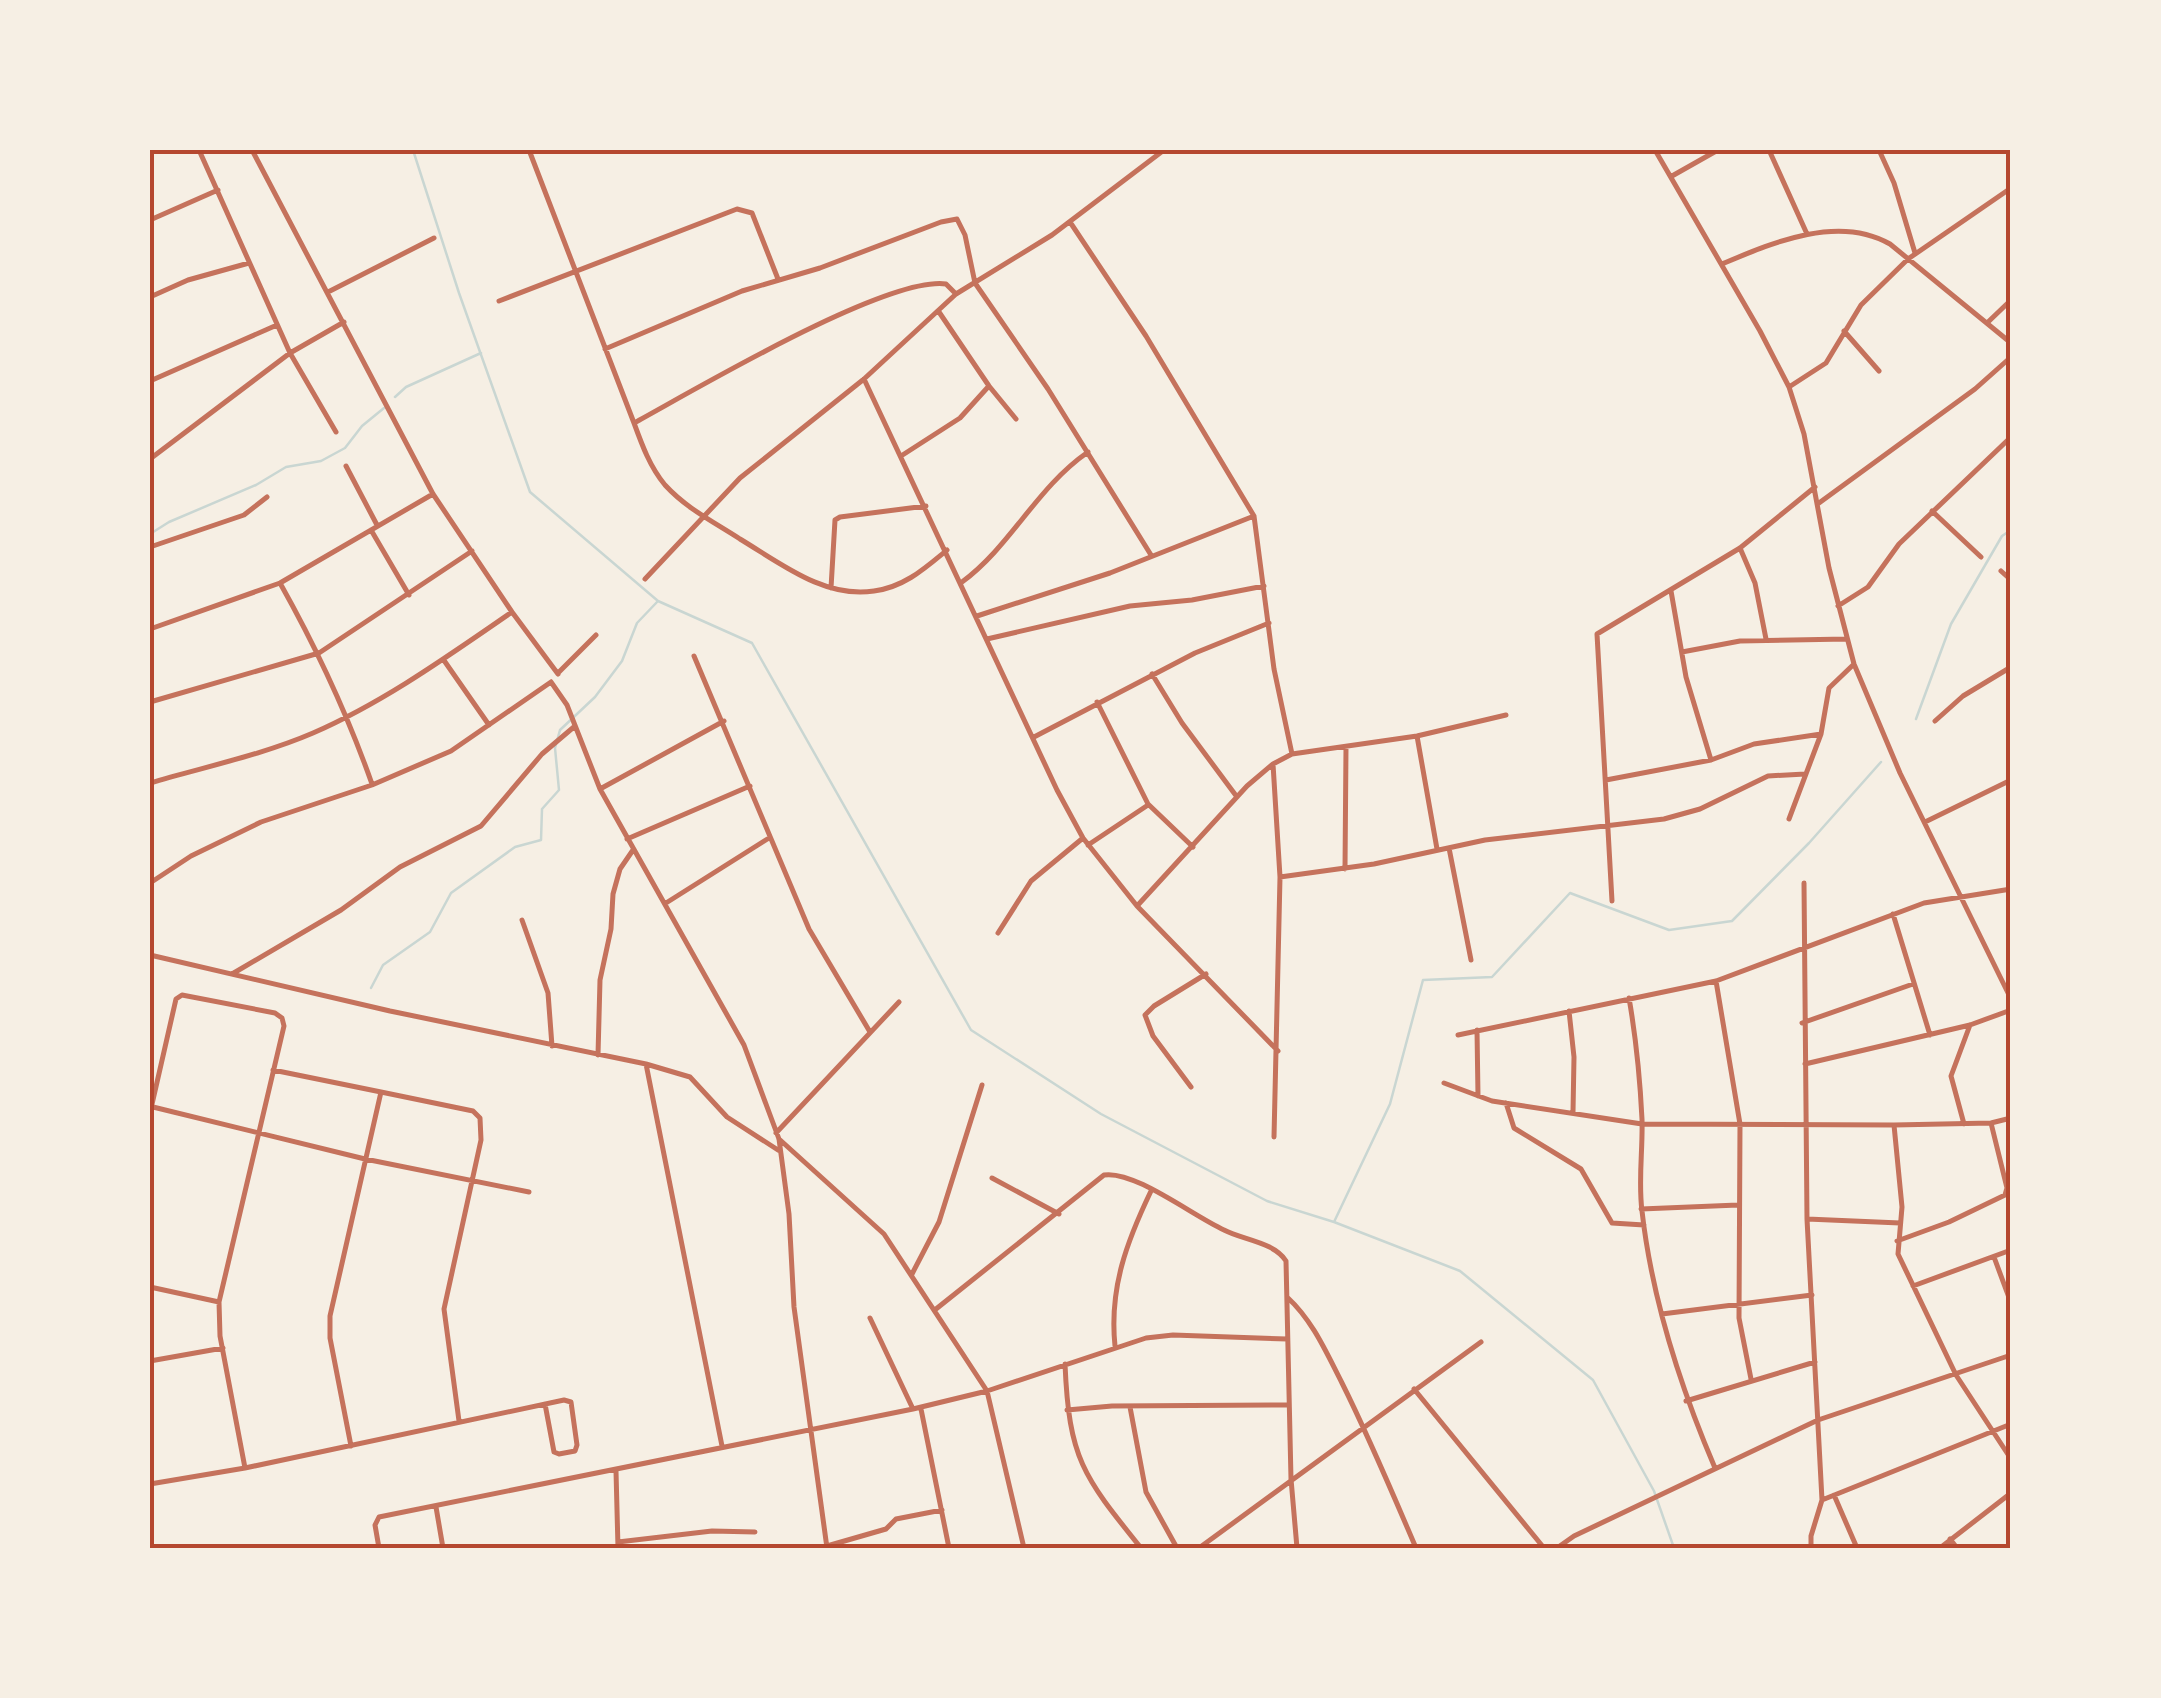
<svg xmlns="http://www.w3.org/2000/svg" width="2161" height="1698" viewBox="0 0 2161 1698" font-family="'PT Sans Narrow',sans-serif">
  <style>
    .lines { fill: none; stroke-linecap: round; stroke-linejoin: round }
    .stream { stroke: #c9d6d2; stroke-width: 2.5 }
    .minor { stroke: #c5725c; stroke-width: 5 }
    .neatline { fill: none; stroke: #b5482f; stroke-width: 4 }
  </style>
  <rect width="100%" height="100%" fill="#f6efe4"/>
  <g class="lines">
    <path class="stream" d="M413 150 459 293 530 492 658 601 752 643 971 1030 1101 1114 1267 1201 1334 1222
      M395 397 406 387 481 353
      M150 534 169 522 256 485 286 467 321 461 345 448 362 426 384 408
      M1916 719 1951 624 2002 536 2011 530
      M371 988 383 965 430 932 451 893 515 847 541 840 542 809 559 790 555 748 560 730 595 697 622 661 637 623 658 601
      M1674 1548 1654 1491 1593 1380 1460 1271 1334 1222 1390 1104 1423 980 1492 977 1570 893 1669 930 1732 921 1809 843 1881 762"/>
    <path class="minor" d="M199 150 290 353 336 432
      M252 150 433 494 512 612 558 674
      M529 150 634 423C642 445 650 467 665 485 687 509 714 522 740 539 780 563 825 599 874 591 904 587 924 569 947 550
      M1655 150 1760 331 1789 387 1804 434 1829 568 1854 664 1900 773 2011 999
      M1769 150 1807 234
      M1879 150 1894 183 1915 253
      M1672 176 1718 150
      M150 220 218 190
      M1070 222 1146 336 1254 516 1274 669 1292 754
      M1722 264C1772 243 1838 214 1890 244L2011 343
      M328 292 434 238
      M150 297 188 280 249 263
      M499 301 737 209 752 213 778 279
      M939 312 989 386 1016 419
      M1987 323 2011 300
      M1844 331 1879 371
      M605 349 742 291 820 268 941 222 957 219 965 235 975 283 1048 389 1151 555
      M864 379 1057 790 1083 838 1137 906 1278 1051
      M150 381 277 325
      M1789 387 1826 363 1861 305 1908 259 2011 188
      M634 423C693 391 886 276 946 284L956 294
      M901 456 960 418 988 387
      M150 459 290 353 344 322
      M346 466 377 525
      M1819 503 1975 389 2011 357
      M1932 511 1981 557
      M371 530 409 595
      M150 547 244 515 267 497
      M1740 548 1755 583 1766 639
      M2001 571 2011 580
      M645 579 740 478 864 379 956 294 1052 235 1164 150
      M962 582C1011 546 1036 488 1088 452
      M280 583C317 649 347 713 372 784
      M831 588 835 520 840 517 926 506
      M1671 591 1686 677 1711 760
      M1838 606 1868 587 1899 544 2011 437
      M977 616 1110 573 1254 516
      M150 629 280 583 433 494
      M987 639 1130 606 1192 600 1264 586
      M1682 652 1740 641 1847 639
      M694 656 809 929 870 1032
      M443 659 489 725
      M558 673 596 635
      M1152 674 1182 723 1237 797
      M551 682 567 705 600 789 744 1045 779 1139 789 1214 794 1307 827 1548
      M150 702 319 653 472 551
      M1097 702 1148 804 1193 847
      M1935 721 1963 696 2011 667
      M1417 736 1437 849
      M1034 737 1195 653 1269 623
      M1273 764 1280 877 1274 1137
      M1606 780 1711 760 1754 744 1821 734
      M150 783C204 767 262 755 313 733 384 702 448 656 512 612
      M600 789 724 721
      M1789 819 1821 734 1829 688 1853 665
      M1925 822 2011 780
      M627 839 750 786
      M1088 845 1148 805
      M1449 848 1471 960
      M1345 869 1346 747
      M1280 877 1374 864 1485 840 1664 819 1700 809 1768 776 1805 774
      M150 883 191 856 261 822 372 785 451 751 551 682
      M1804 883 1807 1219 1822 1500 1811 1536V1548
      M1612 901 1597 634 1740 548 1815 487
      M666 903 769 838
      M1137 906 1247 786 1273 764 1292 754 1417 736 1506 715
      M1893 914 1930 1035
      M522 920 548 993 552 1046
      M998 933 1031 881 1083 838
      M150 955 390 1011 646 1064 722 1446
      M232 974 341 910 400 867 481 826 542 754 575 726
      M1716 981 1740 1124 1739 1318 1751 1379
      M1629 998C1636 1038 1640 1079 1642 1119 1643 1150 1638 1180 1642 1211 1652 1300 1680 1386 1715 1468
      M1569 1011 1574 1057 1573 1112
      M1802 1023 1913 984
      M1477 1030 1478 1096
      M1458 1035 1716 981 1924 903 2011 889
      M598 1055 600 980 611 929 613 894 620 869 633 850
      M646 1064 690 1077 727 1117 778 1150
      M1805 1064 1970 1025 2011 1010
      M273 1070 381 1092 330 1316V1338L351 1446
      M1444 1083 1492 1101 1642 1124 1894 1125 1991 1123 2011 1118
      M1191 1087 1153 1036 1145 1015 1154 1006 1206 974
      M381 1092 473 1111 480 1118 481 1140 444 1309 459 1421
      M1506 1103 1514 1128 1581 1169 1612 1223 1644 1225
      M153 1107 365 1159 529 1192
      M150 1113 176 999 182 995 275 1013 282 1018 284 1026 219 1302 220 1336 245 1468
      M1964 1124 1951 1076 1970 1025
      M1894 1125 1902 1207 1898 1254 1956 1375 2011 1459
      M776 1133 899 1002
      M779 1139 884 1234 987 1391 1024 1548
      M992 1178 1059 1214
      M1641 1209 1738 1205
      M1807 1219 1900 1223
      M1897 1241 1949 1222 2005 1195 2007 1188 1991 1123
      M1994 1257 2011 1303
      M912 1274 939 1222 982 1085
      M1913 1286 2011 1250
      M150 1287 219 1302
      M1287 1297C1313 1321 1326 1352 1342 1383 1369 1437 1392 1492 1416 1548
      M936 1309 1104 1175C1134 1170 1193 1216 1224 1230 1243 1240 1274 1242 1286 1261L1291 1479 1297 1548
      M1662 1314 1812 1295
      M870 1318 913 1409
      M1115 1346C1109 1288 1127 1241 1151 1191
      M150 1361 223 1348
      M1065 1364C1069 1459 1083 1476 1141 1548
      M1414 1389 1544 1548
      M1686 1401 1815 1362
      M1130 1407 1146 1492 1177 1548
      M921 1409 949 1548
      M1067 1410 1112 1406 1288 1405
      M616 1471 618 1548
      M150 1484 245 1468 564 1400 571 1402 577 1445 575 1451 559 1454 554 1452 545 1404
      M1834 1495 1857 1548
      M1822 1500 2011 1424
      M436 1507 443 1548
      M1950 1539 1957 1548
      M618 1542 712 1531 755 1532
      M827 1546 886 1529 896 1519 942 1510
      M379 1548 375 1525 379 1517 913 1409 987 1391 1146 1338 1173 1335 1287 1339
      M1199 1548 1481 1342
      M1557 1548 1574 1536 1818 1420 2011 1355
      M1940 1548 2011 1493"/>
  </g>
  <rect width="2161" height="1698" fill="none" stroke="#f6efe4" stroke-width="305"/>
  <rect x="152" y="152" width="1856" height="1394" class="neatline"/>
</svg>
